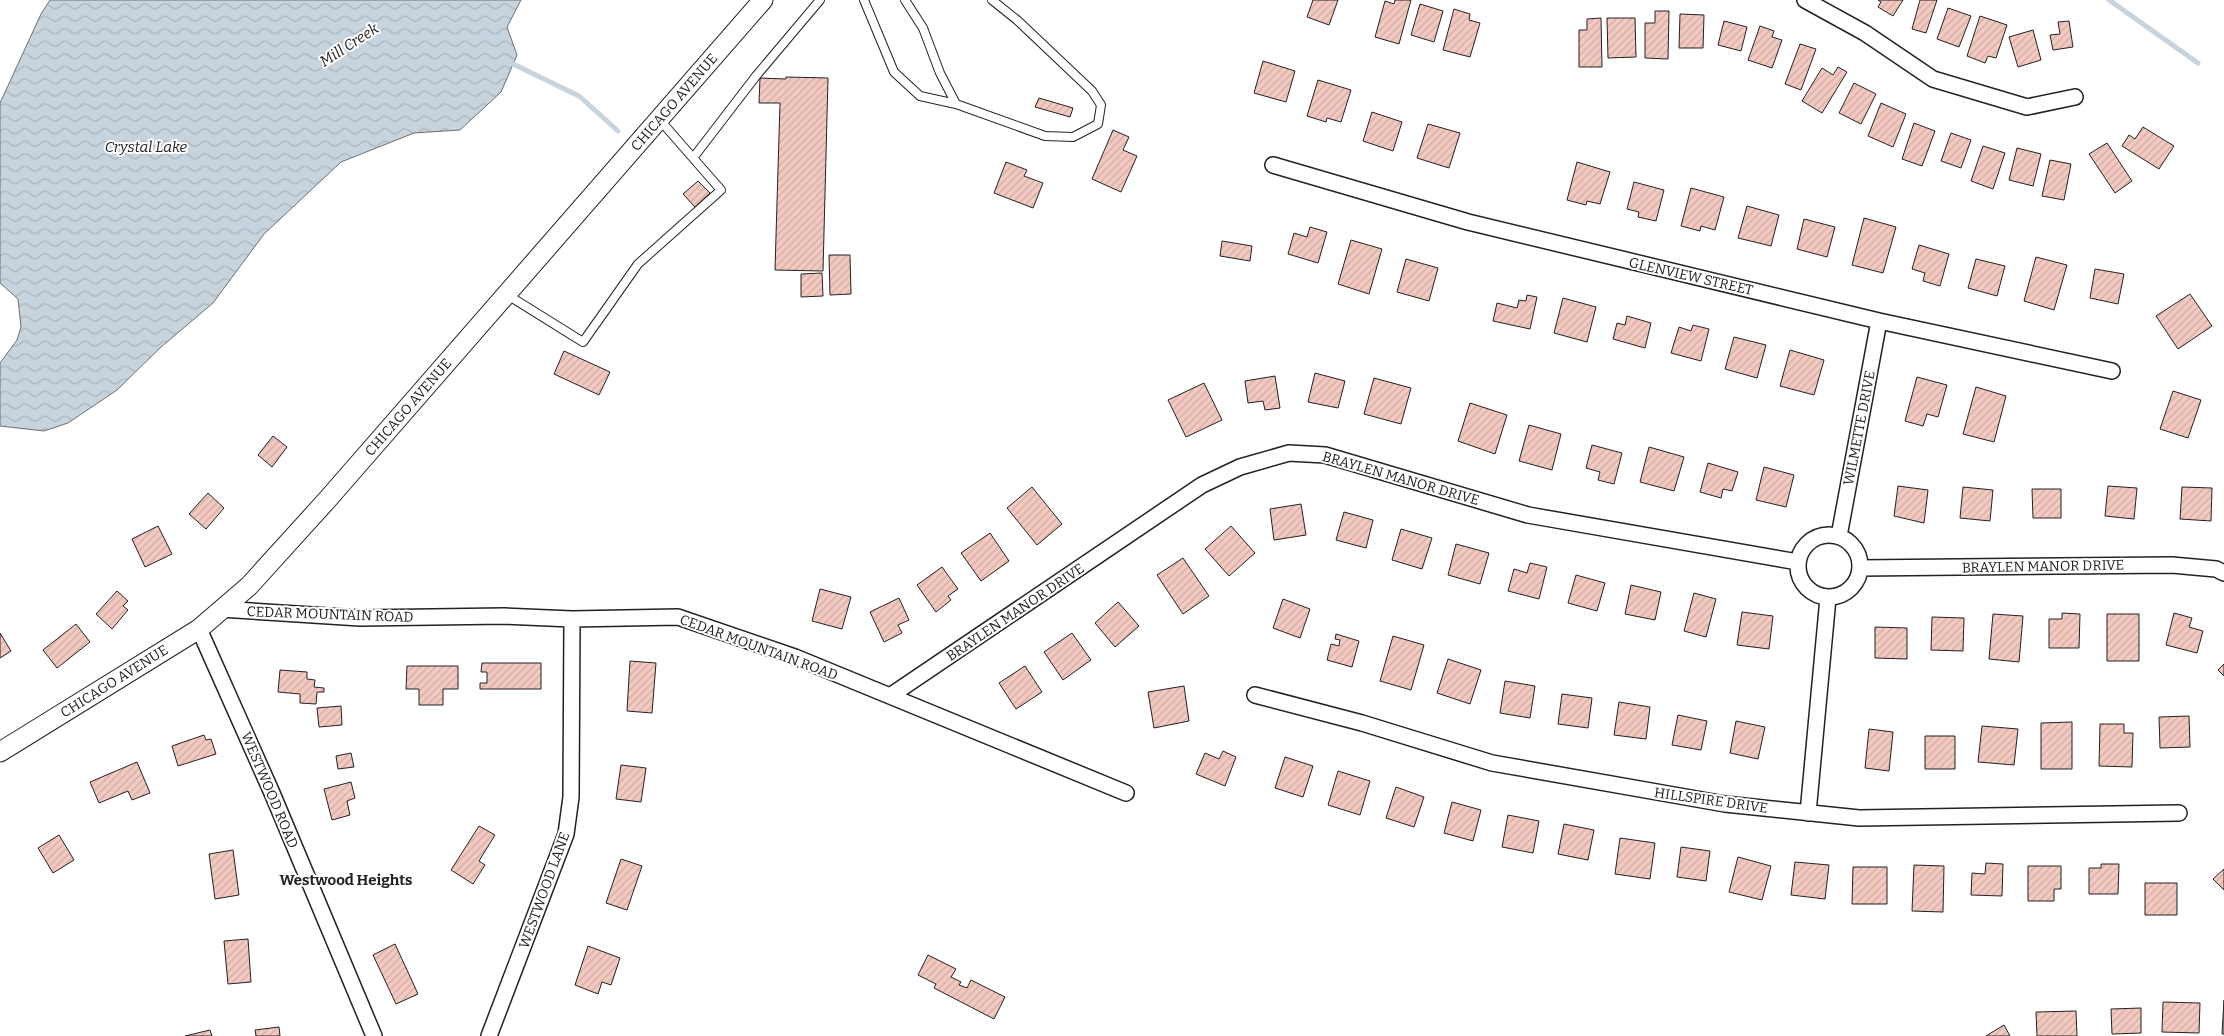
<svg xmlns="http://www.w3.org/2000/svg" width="2224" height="1036" viewBox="0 0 2224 1036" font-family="Bitter,serif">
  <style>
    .water { fill: url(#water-waves); stroke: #6f6f6f }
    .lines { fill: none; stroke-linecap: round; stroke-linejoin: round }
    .stream { stroke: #c7d3dd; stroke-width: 5 }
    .building { fill: url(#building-hatch); stroke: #222 }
    .service-casing { stroke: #222; stroke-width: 10 }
    .minor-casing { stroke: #222; stroke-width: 18 }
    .tertiary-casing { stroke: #222; stroke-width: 21 }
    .service { stroke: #fff; stroke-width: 8 }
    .minor { stroke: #fff; stroke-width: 15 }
    .tertiary { stroke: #fff; stroke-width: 19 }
    .labels { text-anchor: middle; stroke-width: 4; stroke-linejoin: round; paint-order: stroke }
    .street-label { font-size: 14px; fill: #222; stroke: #fff }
    .water-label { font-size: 15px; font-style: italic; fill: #222; stroke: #fff }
    .neighbourhood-label { font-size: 15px; font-weight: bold; fill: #222; stroke: #fff }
  </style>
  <defs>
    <pattern id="water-waves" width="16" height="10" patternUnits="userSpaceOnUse" patternTransform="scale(1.25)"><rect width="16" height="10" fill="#c7d3dd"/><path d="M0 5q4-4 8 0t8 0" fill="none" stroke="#abb5bd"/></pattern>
    <pattern id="building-hatch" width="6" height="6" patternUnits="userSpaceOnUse" patternTransform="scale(1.25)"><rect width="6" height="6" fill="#f3c9c0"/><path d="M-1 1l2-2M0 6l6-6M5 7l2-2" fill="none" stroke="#d0aca5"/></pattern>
  </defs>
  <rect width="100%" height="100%" fill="#fff"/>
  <path class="water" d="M50 0H521L507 27 517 55 501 92 460 130 414 133 341 162 264 234 213 303 161 347 117 390 68 423 44 431 0 426V363L17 340 21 327 18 299 0 283V103L41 14Z"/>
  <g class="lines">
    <path class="stream" d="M2109 0 2198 63
      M507 61 579 96 618 131"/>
  </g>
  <path class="building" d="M1313 0H1338L1329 25 1307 17Z
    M1395 0H1411L1399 44 1375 37 1385 1 1394 4Z
    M1878 0H1903L1893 16 1878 7 1881 2Z
    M1920 0H1937L1926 33 1912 29Z
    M1420 4 1443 11 1434 42 1411 35Z
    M1948 8 1971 16 1959 47 1937 39Z
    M1454 9 1470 14 1469 20 1480 23 1470 57 1443 50Z
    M1655 11H1669L1668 59 1645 58V23H1655Z
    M1680 14 1704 15 1703 48H1679Z
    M1980 16 2007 25 1996 58 1988 56 1985 63 1967 56Z
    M1601 18 1602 67H1579V30H1587V19Z
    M1607 18H1635L1636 57 1608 58Z
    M1724 21 1747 27 1741 51 1718 45Z
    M2069 21 2073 47 2053 50 2050 35 2060 34 2058 22Z
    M1760 26 1774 31 1772 37 1782 40 1772 68 1748 60Z
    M2033 30 2041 60 2018 67 2009 37Z
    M1800 44 1816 49 1801 90 1785 84Z
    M1263 61 1295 71 1286 102 1254 93Z
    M1838 67 1847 72 1822 113 1802 101 1822 68 1833 75Z
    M786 77 828 78 823 271 775 270 780 103H759L760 78 786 79Z
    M1318 80 1351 90 1341 122 1327 118 1326 122 1307 116Z
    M1854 83 1876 94 1861 124 1839 113Z
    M1039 98 1073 108 1070 117 1035 107Z
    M1881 103 1906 114 1893 147 1868 136Z
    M1372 112 1402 122 1393 151 1363 141Z
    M1914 123 1935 131 1922 166 1902 159Z
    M1428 124 1460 133 1449 168 1417 158Z
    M2143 127 2174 146 2159 169 2122 146 2129 135 2135 139Z
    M1113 130 1129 137 1123 150 1137 156 1121 192 1092 179Z
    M1951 133 1971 140 1961 168 1941 161Z
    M2107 143 2132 181 2115 193 2089 154Z
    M1983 146 2005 153 1993 189 1971 181Z
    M2017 148 2041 154 2033 186 2009 180Z
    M2050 160 2071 164 2064 200 2042 196Z
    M1006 162 1027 170 1024 176 1043 183 1033 208 994 193Z
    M1577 162 1610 172 1600 204 1587 201 1586 205 1567 200Z
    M698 181 710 193 695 207 683 194Z
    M1634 182 1664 190 1656 221 1638 217 1639 212 1627 209Z
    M1691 188 1724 197 1715 230 1701 226 1700 231 1681 226Z
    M1747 206 1779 215 1771 246 1738 238Z
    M1864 218 1896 227 1883 273 1852 265Z
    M1804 219 1835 227 1827 257 1797 249Z
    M1310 227 1327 232 1318 263 1288 254 1294 233 1307 237Z
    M1351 240 1382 249 1369 294 1338 284Z
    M1222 241 1252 246 1250 261 1220 256Z
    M1919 245 1949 254 1940 286 1923 281 1925 273 1912 269Z
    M829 255H850L851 294 830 295Z
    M2036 257 2067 265 2054 310 2024 301Z
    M1406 259 1438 268 1429 301 1397 292Z
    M1976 259 2005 266 1997 296 1968 288Z
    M2095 269 2124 274 2118 304 2090 298Z
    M822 273 823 296 801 297V274Z
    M2190 294 2212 326 2178 349 2156 316Z
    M1527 295 1537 297 1530 329 1493 321 1497 303 1517 308 1519 300 1526 301Z
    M1563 298 1596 307 1587 342 1554 333Z
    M1627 316 1651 323 1645 348 1613 339 1617 323 1625 325Z
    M1693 325 1709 329 1701 361 1671 353 1679 327 1691 331Z
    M1734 337 1766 345 1757 378 1725 369Z
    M1790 350 1824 360 1814 395 1780 386Z
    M564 351 610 372 599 395 554 374Z
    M1315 373 1345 381 1338 408 1308 402Z
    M1275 376 1280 408 1265 410 1263 401 1248 403 1245 381Z
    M1917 377 1947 385 1938 417 1927 414 1923 426 1905 421Z
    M1374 378 1411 388 1401 424 1364 414Z
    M1204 383 1222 420 1186 437 1168 400Z
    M1976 387 2006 396 1994 442 1963 434Z
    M2173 391 2201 400 2188 438 2160 429Z
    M1470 403 1507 415 1495 454 1458 441Z
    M1529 425 1561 434 1552 470 1519 461Z
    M273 436 287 447 272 467 258 455Z
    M1592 445 1622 453 1614 484 1598 480 1600 472 1586 468Z
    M1649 447 1684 457 1674 491 1640 482Z
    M1708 463 1738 472 1732 491 1723 489 1721 498 1700 492Z
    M1764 467 1794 475 1786 507 1756 500Z
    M1898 486 1928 490 1924 523 1894 516Z
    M2108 486 2137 488 2134 519 2105 516Z
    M1032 487 1062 524 1037 545 1007 508Z
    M1963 487 1993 490 1990 521 1960 518Z
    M2182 487 2212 488 2211 521 2180 519Z
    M2032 489H2061V518H2033Z
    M208 493 224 508 206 529 189 514Z
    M1301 504 1306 535 1274 540 1270 509Z
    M1344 512 1373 520 1366 548 1336 540Z
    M158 526 172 554 145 567 132 539Z
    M1231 526 1255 553 1229 576 1205 549Z
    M1401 529 1432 538 1422 569 1392 560Z
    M990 533 1009 561 981 581 961 553Z
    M1456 544 1489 553 1480 584 1448 575Z
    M1183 558 1209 596 1183 614 1157 575Z
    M1530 563 1547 567 1539 599 1508 591 1514 569 1527 573Z
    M942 567 958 589 948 596 951 600 936 612 917 585Z
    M1576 575 1605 583 1597 611 1568 603Z
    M1631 585 1661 592 1655 620 1625 614Z
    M820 589 851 597 842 629 812 621Z
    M117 591 128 601 123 606 128 610 112 629 96 614Z
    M1694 593 1716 599 1706 637 1684 631Z
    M899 598 909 620 898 625 902 633 884 642 870 612Z
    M1283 599 1310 609 1300 638 1273 628Z
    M1118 602 1139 626 1115 647 1095 623Z
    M1742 612 1773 616 1769 649 1737 645Z
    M2062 613 2080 614 2079 648H2049V619H2062Z
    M2174 613 2192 618 2189 627 2203 631 2197 653 2166 645Z
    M1993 614 2023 616 2019 662 1989 659Z
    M2107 614H2139V661H2107Z
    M1932 617 1964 618 1963 651 1931 650Z
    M76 624 90 642 57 668 43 650Z
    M1875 627 1907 628V659L1875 658Z
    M0 633 11 651 0 658Z
    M1072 633 1091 660 1063 680 1044 652Z
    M1336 634 1359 641 1352 667 1327 660 1331 644 1339 646 1340 640 1335 639Z
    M1393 636 1424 645 1411 690 1380 681Z
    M1448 659 1481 670 1470 704 1437 693Z
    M630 661 656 663 652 713 627 711Z
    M482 663H541V689H480V683H487V672H481Z
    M2224 664V676L2218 670Z
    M407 666H458V689H443V705H419V689H406Z
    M1025 666 1042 692 1016 709 999 683Z
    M280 670 307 672V679L315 680 314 687 324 688V692H317L316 704 300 703V694L278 692Z
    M1505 681 1535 686 1530 718 1500 713Z
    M1184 686 1189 721 1154 728 1148 692Z
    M1562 694 1592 698 1588 728 1558 724Z
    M1619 702 1650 707 1646 739 1614 735Z
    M341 706 342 725 319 727 317 708Z
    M1678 715 1707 721 1701 750 1672 745Z
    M2189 716 2190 747 2160 748 2159 717Z
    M1736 721 1765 727 1758 759 1730 753Z
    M2072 722V769H2041V723Z
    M2100 724H2124V733H2133L2132 767 2099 766Z
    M1982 726 2018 729 2014 765 1978 762Z
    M1869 729 1893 732 1889 771 1865 768Z
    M204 735 206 740 211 739 216 754 178 766 172 746Z
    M1925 736H1955V769H1925Z
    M1223 751 1236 757 1225 786 1196 774 1205 753 1219 759Z
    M351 753 354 767 338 769 336 756Z
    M1285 757 1313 766 1303 797 1275 788Z
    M137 762 150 793 132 800 128 791 99 803 90 782Z
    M621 765 646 768 641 802 616 799Z
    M1338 771 1370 781 1360 815 1328 805Z
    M351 782 355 798 347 801 350 815 332 820 324 789Z
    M1396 787 1424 797 1414 827 1386 818Z
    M1452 802 1481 810 1473 841 1444 833Z
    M1508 815 1539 821 1533 853 1502 847Z
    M1564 824 1594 830 1588 860 1558 854Z
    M479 826 495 835 479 861 485 865 473 884 451 870Z
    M59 835 74 860 53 873 38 848Z
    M1620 838 1655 843 1650 879 1615 874Z
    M1681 847 1710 851 1706 881 1677 877Z
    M233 850 239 895 215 899 209 854Z
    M1738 857 1771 866 1762 900 1729 892Z
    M621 859 642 866 627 910 606 903Z
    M1795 862 1829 865 1825 899 1791 895Z
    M1986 863 2003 864 2002 896 1971 895 1972 873 1985 874Z
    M2101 864H2119L2118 894H2089V868H2101Z
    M1914 865 1944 866 1943 912 1912 911Z
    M2028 866H2061V889H2054V901H2028Z
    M1853 867H1887V904H1852Z
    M2224 869V890L2213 879Z
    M2145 883H2177V915H2145Z
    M248 939 251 982 228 984 224 941Z
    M395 944 418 994 396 1004 373 955Z
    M588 946 620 958 611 985 602 982 598 994 575 985Z
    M928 955 956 969 951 977 961 982 959 985 967 988 971 980 1005 997 994 1019 934 988 936 984 918 975Z
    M2224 1000V1034H2222Z
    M2163 1002 2200 1003 2199 1033 2162 1032Z
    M2141 1008V1033L2112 1034 2111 1009Z
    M2076 1011 2077 1036H2037L2036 1012Z
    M2004 1025 2010 1036H1986Z
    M279 1027 280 1036H256L255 1030Z
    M210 1030 212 1036H185Z"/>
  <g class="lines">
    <defs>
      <path id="service" d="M864 0 894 72 920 96 956 104
        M905 0 923 28 940 73 956 104 1045 136 1073 137 1098 124 1101 105 1092 91 1017 20 992 0
        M693 158 756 76 820 0
        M506 294 583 342 638 264 721 190 659 119"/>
      <path id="minor" d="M1805 0 1865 33 1933 79 2027 107 2075 97
        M1273 165 1468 222 1879 321 2112 371
        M1798 566a31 31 0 1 1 62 0a31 31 0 1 1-62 0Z
        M1839 536 1879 321
        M1860 568 2172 565 2216 569 2224 573
        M220 609 360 618 504 616 572 619 678 617 795 657 1126 793
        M199 629 272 793 374 1036
        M1255 695 1362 723 1492 763 1725 804 1859 818 2179 813
        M890 696 1202 485 1240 467 1289 453 1325 455 1528 515 1798 562
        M1808 813 1828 598
        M489 1036 566 834 571 797 572 619"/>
      <path id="tertiary" d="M0 752 199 629 249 586 327 500 763 0"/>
    </defs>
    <use href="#service" class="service-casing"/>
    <use href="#minor" class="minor-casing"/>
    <use href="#tertiary" class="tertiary-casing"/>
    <use href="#service" class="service"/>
    <use href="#minor" class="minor"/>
    <use href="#tertiary" class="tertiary"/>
  </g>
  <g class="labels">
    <g class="street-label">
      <text transform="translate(674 102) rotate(-49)" y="5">CHICAGO AVENUE</text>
      <text transform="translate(1691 276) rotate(13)" y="5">GLENVIEW STREET</text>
      <text transform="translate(408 407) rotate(-49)" y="5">CHICAGO AVENUE</text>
      <text transform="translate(1859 428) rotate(-79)" y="5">WILMETTE DRIVE</text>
      <text transform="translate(1401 478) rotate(16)" y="5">BRAYLEN MANOR DRIVE</text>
      <text transform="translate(2043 566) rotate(-1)" y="5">BRAYLEN MANOR DRIVE</text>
      <text transform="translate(1015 612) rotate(-34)" y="5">BRAYLEN MANOR DRIVE</text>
      <text transform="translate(330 614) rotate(2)" y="5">CEDAR MOUNTAIN ROAD</text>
      <text transform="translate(759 647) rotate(20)" y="5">CEDAR MOUNTAIN ROAD</text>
      <text transform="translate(114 681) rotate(-32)" y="5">CHICAGO AVENUE</text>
      <text transform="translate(270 790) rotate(67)" y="5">WESTWOOD ROAD</text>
      <text transform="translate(1711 800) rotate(8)" y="5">HILLSPIRE DRIVE</text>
      <text transform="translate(544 890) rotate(-70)" y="5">WESTWOOD LANE</text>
    </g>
    <g class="water-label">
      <text transform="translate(349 45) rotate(-33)" y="5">Mill Creek</text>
      <text x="146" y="152">Crystal Lake</text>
    </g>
    <g class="neighbourhood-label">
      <text x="346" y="885">Westwood Heights</text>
    </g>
  </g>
</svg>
